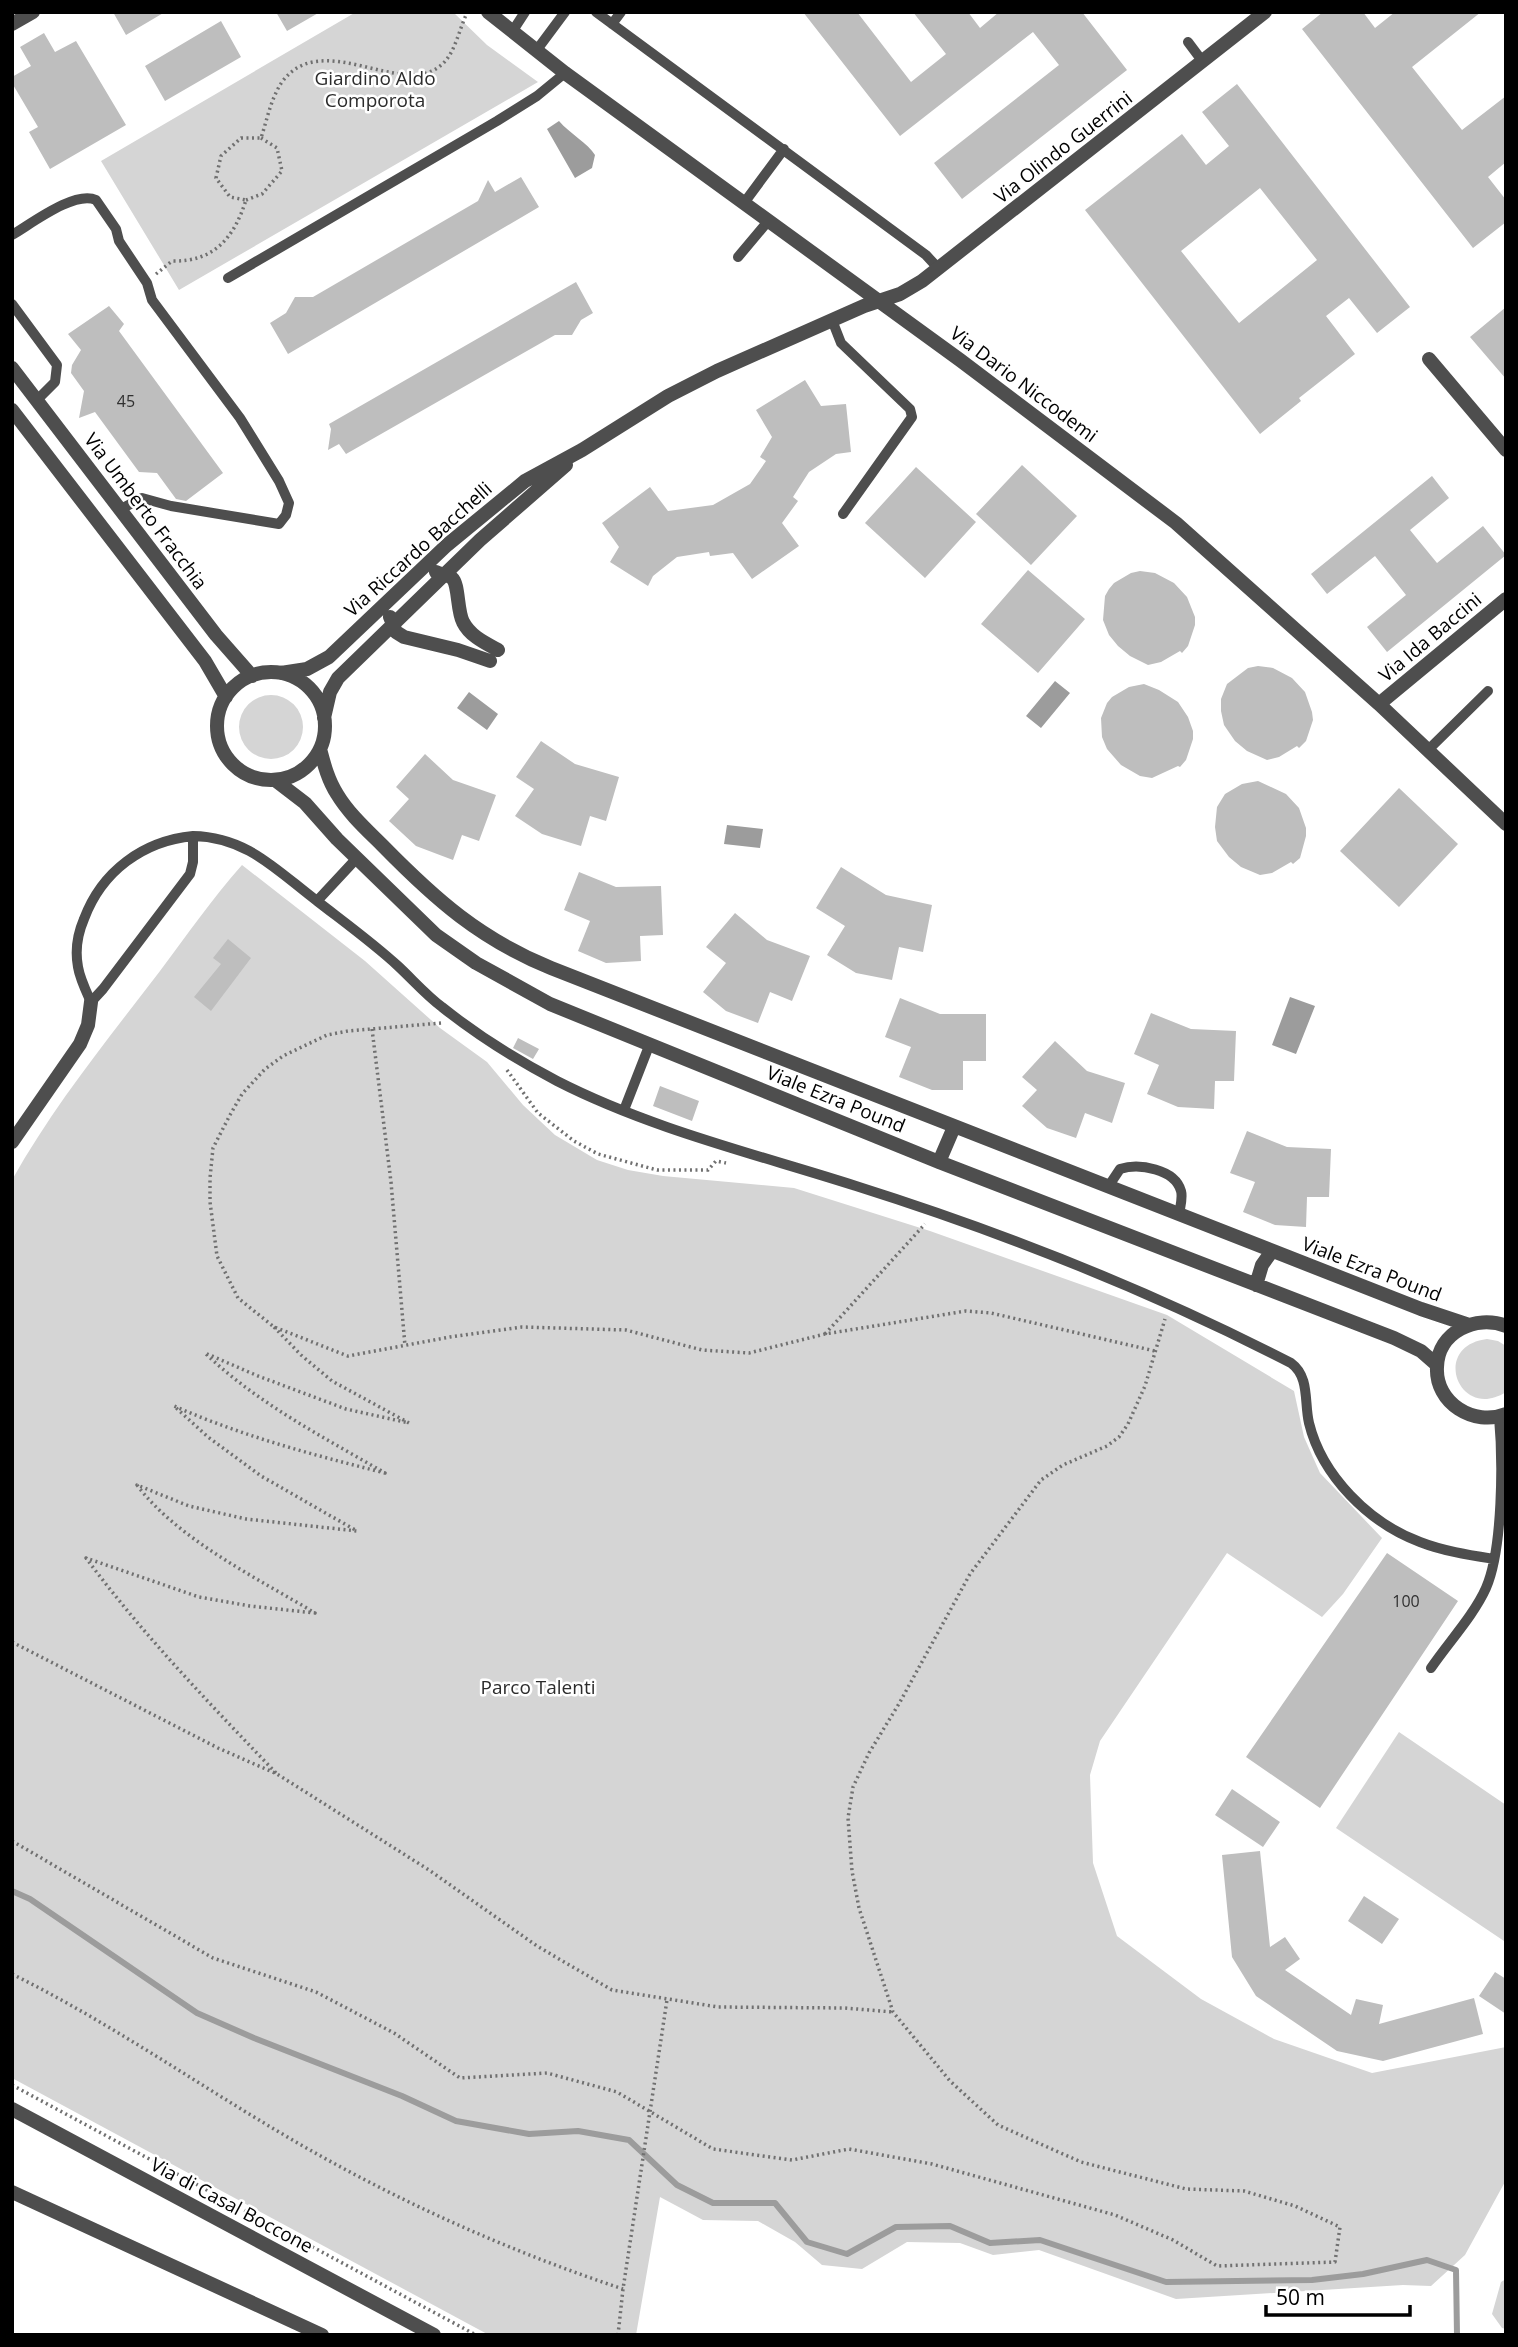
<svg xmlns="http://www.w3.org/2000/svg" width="1518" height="2347" viewBox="0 0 1518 2347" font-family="'Open Sans',sans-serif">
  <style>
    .green { fill: #d5d5d5 }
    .water { fill: #9c9c9c }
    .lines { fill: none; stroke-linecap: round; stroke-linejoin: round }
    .stream { stroke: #9c9c9c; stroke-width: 6 }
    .building { fill: #bebebe; fill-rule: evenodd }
    .path { stroke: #707070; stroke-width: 3.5; stroke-dasharray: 2 3.5; stroke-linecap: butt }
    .service { stroke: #4e4e4e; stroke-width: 10 }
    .pedestrian { stroke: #4e4e4e; stroke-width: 14 }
    .minor { stroke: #4e4e4e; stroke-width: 14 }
    .tertiary { stroke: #4e4e4e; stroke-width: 14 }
    .labels { text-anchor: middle; stroke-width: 5; stroke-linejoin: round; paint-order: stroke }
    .number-label { font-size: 16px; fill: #303030 }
    .park-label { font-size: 19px; fill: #2c2c2c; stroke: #fff }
    .street-label { font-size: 19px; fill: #000; stroke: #fff }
  </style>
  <rect width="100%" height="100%" fill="#fff"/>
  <path class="green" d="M356 12H453L487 45 538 82 179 290 101 161Z
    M239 727a32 32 0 1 1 64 0a32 32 0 1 1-64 0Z
    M242 865 365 961 440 1028 487 1062 523 1105 555 1135 597 1160 628 1170 663 1176 794 1188 930 1231 1167 1315 1294 1391 1304 1437 1320 1473 1382 1538 1343 1594 1322 1617 1227 1553 1100 1741 1090 1775 1093 1863 1117 1936 1201 1999 1274 2039 1372 2073 1506 2047V2180L1465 2255 1431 2286 1403 2285 1176 2299 1039 2250 993 2255 960 2243 907 2242 862 2269 822 2265 795 2242 758 2221 703 2220 660 2197 636 2335H489L12 2078V1180C54 1105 108 1039 160 971 187 935 212 899 242 865Z
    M1487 1339 1498 1341 1506 1346V1392C1459 1422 1430 1346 1487 1339Z
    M1399 1732 1506 1805V1938L1504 1941 1336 1828Z
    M1506 2279V2329L1502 2328 1492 2314 1501 2282Z"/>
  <path class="water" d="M559 121C570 134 588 143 595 155L592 168 575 178 547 129Z
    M1055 681 1070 693 1041 728 1026 716Z
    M469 692 498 714 487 730 457 708Z
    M727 825 763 829 760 848 724 844Z
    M1290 997 1315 1006 1296 1054 1272 1045Z"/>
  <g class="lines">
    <path class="stream" d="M12 1891 30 1899 197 2013 254 2038 402 2096 456 2121 529 2134 578 2131 629 2140 677 2185 713 2203H775L807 2242 847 2254 896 2227 950 2226 990 2243 1040 2240 1166 2282 1312 2280 1363 2274 1427 2260 1456 2270 1457 2335"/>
  </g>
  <path class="building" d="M113 12H165L126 35Z
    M276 12H320L287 31Z
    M803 12H857L911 82 946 54 913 12H968L980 28 999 12H1082L1127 70 962 199 934 163 1059 65 1033 32 900 136Z
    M1323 12H1363L1375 28 1395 12H1481L1412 67 1462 130 1506 96V162L1488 177 1506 200V222L1473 248 1302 29Z
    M221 21 241 57 165 101 145 66Z
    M44 33 55 52 76 41 126 125 50 169 29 132 38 127 12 83V77L31 66 20 47Z
    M1237 84 1410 307 1377 333 1349 298 1326 316 1355 354 1299 398 1301 401 1260 434 1085 210 1182 134 1206 165 1229 146 1202 112ZM1260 188 1317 260 1239 323 1181 251Z
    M521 177 539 207 288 354 270 323 286 313 295 297H313L478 201 488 180 495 192Z
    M576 282 593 313 581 320 572 335H555L346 454 339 444 328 450 331 429 329 424Z
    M109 306 124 324 119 331 223 473 186 501 176 499 157 473 139 472 95 412 79 418 84 391 71 373 72 365 81 350 68 334Z
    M1506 307V379L1470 337Z
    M805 380 821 406 846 404 851 452 836 454 809 472 793 497 798 501 782 523 799 546 752 579 733 553 710 556 709 552 677 557 653 576 648 586 610 562 619 547 602 523 650 487 668 511 713 505 750 484 766 461 760 457 772 437 756 410Z
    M1022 465 1077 516 1031 565 976 514Z
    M916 467 976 522 925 578 865 523Z
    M1432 476 1449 498 1410 530 1437 563 1483 526 1506 555 1387 652 1367 627 1406 595 1375 556 1327 594 1311 574Z
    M1028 570 1085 619 1038 673 981 624Z
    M1140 571 1155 573 1174 583 1187 597 1195 617V625L1188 646 1182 653 1180 651 1161 662 1148 665 1130 656 1118 646 1109 635 1103 620 1105 596 1109 589 1114 583 1131 573Z
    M1258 666 1273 668 1292 678 1305 692 1312 712 1313 720 1306 741 1299 748 1297 746 1279 757 1267 760 1247 751 1235 741 1224 725 1221 711V699L1227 684 1248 668Z
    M1144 684 1159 690 1178 702 1188 717 1193 731V739L1186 760 1180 767 1178 766 1152 778 1140 776 1121 765 1107 749 1102 737 1101 718 1107 703 1112 697 1129 687Z
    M541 741 575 764 619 777 606 821 590 816 581 846 542 834 515 816 534 789 516 777Z
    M425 754 453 780 496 795 479 841 462 835 453 860 416 846 389 821 409 799 396 787Z
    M1258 781 1286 794 1299 808 1306 828V836L1300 858 1293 864 1291 862 1272 873 1260 875 1241 867 1229 857 1217 841 1215 827 1217 807 1225 794 1242 784Z
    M1399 788 1458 844 1399 907 1340 851Z
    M841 867 886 895 932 905 923 952 899 947 892 980 856 973 827 955 845 926 816 908Z
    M579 872 616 887 661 886 663 935 640 936 641 961 606 963 578 951 590 921 564 910Z
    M735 913 767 940 810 956 792 1001 770 992 758 1023 726 1011 703 992 726 963 706 947Z
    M228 939 251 958 211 1011 194 997 221 964 213 958Z
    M900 998 940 1014H986V1061H963V1090H932L899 1077 911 1047 885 1037Z
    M1151 1013 1191 1029 1236 1031 1234 1081H1215L1214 1109 1178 1107 1147 1094 1159 1065 1134 1054Z
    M518 1038 539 1049 533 1059 513 1048Z
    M1055 1041 1087 1071 1125 1083 1112 1123 1085 1113 1076 1138 1047 1128 1022 1106 1037 1090 1022 1077Z
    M660 1086 699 1101 692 1121 653 1106Z
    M1247 1131 1287 1147 1331 1149 1329 1197H1307L1306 1227 1275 1225 1243 1212 1255 1182 1230 1173Z
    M1387 1553 1458 1601 1320 1808 1246 1757Z
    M1232 1789 1280 1822 1263 1847 1215 1815Z
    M1260 1851 1270 1947 1285 1937 1300 1959 1285 1970 1351 2015 1356 1999 1383 2005 1379 2024 1474 1998 1483 2034 1383 2061 1337 2051 1256 1996 1232 1957 1222 1855Z
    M1364 1896 1399 1919 1382 1944 1348 1921Z
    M1495 1972 1506 1979V2014L1479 1996Z"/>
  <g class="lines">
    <path class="path" d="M246 200 262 194 282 171 277 148 261 138
      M156 274 172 261C214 262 234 238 246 200L230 197 216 178 221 156 241 138H261C267 120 271 98 282 82 321 28 401 98 440 66 455 55 459 29 467 13
      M441 1023 348 1031 327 1035 283 1056 265 1069 242 1094 230 1115 213 1148 210 1178V1202L217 1256 238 1298 274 1327 348 1356 450 1337 522 1327 626 1330 702 1350 749 1353 825 1334 966 1311 991 1313 1155 1351
      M372 1029 391 1182 405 1346
      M507 1070 538 1113 574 1141 598 1154 657 1170H708L716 1161 726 1163
      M274 1327 301 1355 332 1381 409 1423 346 1409 258 1376 205 1353C257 1403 323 1437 385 1473 310 1454 245 1437 174 1406L208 1437 261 1476 357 1531 246 1519 189 1506 137 1485C177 1539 257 1578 315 1613L250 1606 199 1597 86 1558C144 1636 210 1704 277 1774
      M825 1334 925 1224
      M12 1642 218 1748 277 1774 429 1870 537 1946 612 1990 718 2007 845 2008 893 2012
      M12 1841 213 1958 316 1992 394 2033 460 2078 547 2073 617 2092 713 2149 792 2160 849 2149 932 2164 1115 2215 1173 2240 1217 2266 1335 2262 1340 2227 1295 2206 1244 2191 1186 2189 1081 2162 998 2125 950 2081 893 2012 859 1908 852 1871 848 1818 853 1787 869 1753 900 1702 970 1574 1041 1480 1063 1465 1107 1446 1119 1437 1128 1424 1145 1386 1165 1319
      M12 1974C125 2030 226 2105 337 2165 429 2215 524 2256 623 2289
      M12 2085 476 2335
      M618 2335 623 2289 667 2000"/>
    <path class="service" d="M596 12 926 255 938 268
      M612 24 621 12
      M512 32 525 12
      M1188 42 1203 62
      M536 51 565 12
      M744 203 784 149
      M12 235C31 224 75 190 96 200L116 229 119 241 147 283 152 300 240 418 279 481 289 503 286 515 279 524 171 506 142 498 121 509
      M738 257 769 220
      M228 278 497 121 537 96 565 73
      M12 304 57 365 55 382 37 400
      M832 320 841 343 910 409 912 417 843 514
      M1428 750 1488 691
      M193 836C143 841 102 871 84 919 78 933 75 951 78 967 80 979 86 991 91 1002L103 989 190 874 193 862V836C247 837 276 870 317 901L357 858
      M317 901C344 922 373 943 398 966 413 980 426 995 442 1007 477 1035 517 1060 557 1081 651 1129 756 1154 856 1186 1005 1233 1151 1291 1291 1363 1310 1377 1304 1402 1309 1423 1322 1476 1369 1523 1420 1542 1443 1551 1469 1555 1494 1559
      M624 1110 649 1046
      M1108 1187 1120 1169C1139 1163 1175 1169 1181 1191 1183 1198 1180 1207 1179 1215
      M1431 1668C1448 1643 1474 1615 1486 1588 1503 1549 1503 1460 1499 1417"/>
    <path class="pedestrian" d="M12 1142 80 1044 88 1025 91 1002"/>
    <path class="minor" d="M488 12 565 73 960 360 1176 523 1379 704 1506 824
      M12 24 33 12
      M1429 359 1506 450
      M12 368 216 635 252 676
      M12 410 205 661 226 697
      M436 572C440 574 448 575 452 578 459 584 457 611 463 622 470 636 485 643 498 650
      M390 617 396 632 404 637 458 650 490 661
      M217 726a54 54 0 1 1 108 0a54 54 0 1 1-108 0Z
      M281 673 307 669 329 657 447 545 525 481 582 450 668 396 717 371 864 306 900 294 922 281 1265 12
      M1379 704 1506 599
      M324 718 330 692 338 678 480 540 566 465
      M320 749C324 764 328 780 337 794 349 814 367 830 383 846 436 900 480 939 551 968L1421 1309 1469 1325
      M275 780 305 803 337 839 436 935 476 963 550 1004 939 1162 1394 1338 1421 1351 1437 1365
      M939 1162 954 1127
      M1256 1285 1262 1265 1272 1251
      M1506 1326C1476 1314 1438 1332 1437 1367 1435 1403 1474 1427 1506 1414"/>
    <path class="tertiary" d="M12 2109 434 2335
      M12 2192 322 2335"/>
  </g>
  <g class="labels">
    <g class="number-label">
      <text x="126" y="407">45</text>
      <text x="1406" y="1607">100</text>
    </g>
    <g class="park-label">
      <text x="375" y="85">Giardino Aldo<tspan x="375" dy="22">Comporota</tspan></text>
      <text x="538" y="1694">Parco Talenti</text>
    </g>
    <g class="street-label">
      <text transform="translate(1063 147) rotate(-38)" y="7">Via Olindo Guerrini</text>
      <text transform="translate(1024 384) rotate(37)" y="7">Via Dario Niccodemi</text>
      <text transform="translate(146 511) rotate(53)" y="7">Via Umberto Fracchia</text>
      <text transform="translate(418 549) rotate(-42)" y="7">Via Riccardo Bacchelli</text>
      <text transform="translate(1430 637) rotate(-40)" y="7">Via Ida Baccini</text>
      <text transform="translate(836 1099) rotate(22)" y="7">Viale Ezra Pound</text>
      <text transform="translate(1372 1269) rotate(21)" y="7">Viale Ezra Pound</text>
      <text transform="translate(232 2205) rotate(28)" y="7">Via di Casal Boccone</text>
    </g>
  </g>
  <rect width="1518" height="2347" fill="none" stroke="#000000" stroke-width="28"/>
  <path d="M1266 2305v10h144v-10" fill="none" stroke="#000000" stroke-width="3.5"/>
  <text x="1276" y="2305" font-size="21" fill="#000000" stroke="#ffffff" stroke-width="5" paint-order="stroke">50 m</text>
</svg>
